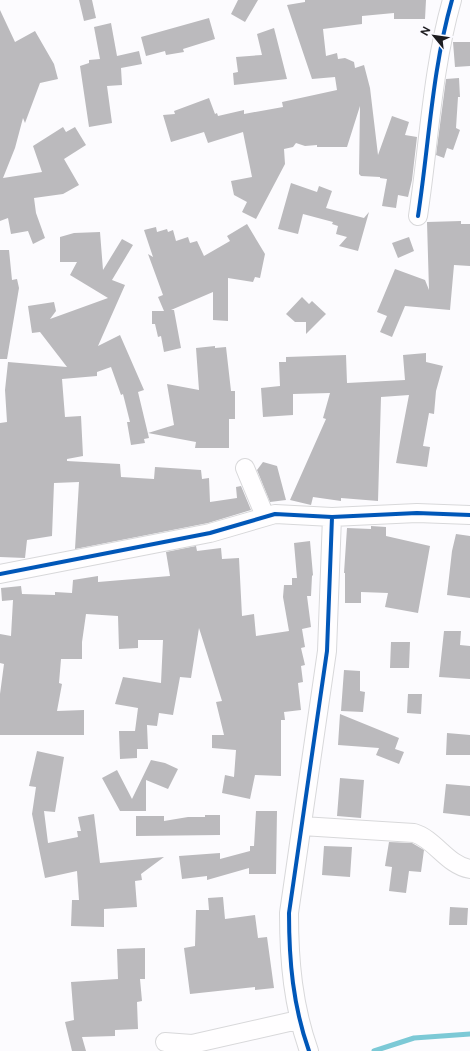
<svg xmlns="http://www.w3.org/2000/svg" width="470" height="1051" viewBox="0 0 470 1051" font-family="'Public Sans',sans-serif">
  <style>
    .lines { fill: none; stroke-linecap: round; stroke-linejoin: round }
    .stream { stroke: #7cc9d6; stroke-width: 5 }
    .building { fill: #bbbabd }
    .street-casing { stroke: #d8d8da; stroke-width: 20 }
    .street { stroke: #fffeff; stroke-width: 18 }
    .cycleway-casing { stroke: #fbfaff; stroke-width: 6 }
    .cycleway { stroke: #0057b8; stroke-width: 4 }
  </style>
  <rect width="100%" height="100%" fill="#fcfbfe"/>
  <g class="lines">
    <path class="stream" d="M374 1051 414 1038 470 1034"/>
  </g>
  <path class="building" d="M79 0H92L96 18 84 21Z
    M238 0H258L245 22 231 14Z
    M305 0H426L425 19H394V13L362 16V24L323 29 326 56 337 53 338 59 345 58 354 62 355 68 364 65 370 88 378 155 392 116 409 122 405 135 417 137 412 180 408 197 398 195 396 208 382 206 387 179 380 178V177L361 176 359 174 360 106 347 147H317V145L305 146 296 143 293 147 284 149 285 164 256 219 242 212 247 202 234 195 231 181 252 177 243 132 208 143 204 132 171 142 163 115 175 114 174 111 209 98 215 114 217 113 218 116 244 110V114L283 107 282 102 337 90 335 77 312 79 287 5 305 2Z
    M0 10 15 42 35 31 54 64 58 79 40 83 25 123 23 118 15 148 3 178 42 172 33 146 63 127 66 132 75 127 86 145 64 159 79 185 63 194 34 198 36 213 45 238 33 244 28 231 11 234 8 218 0 221Z
    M209 18 215 39 183 49 184 52 166 55 165 51 146 56 141 37Z
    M111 23 117 56 139 51 142 64 121 68 122 85 107 86 112 123 89 127 80 66 89 63V60L100 59 94 27Z
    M274 28 287 79 234 85 233 73 238 72 236 57 262 55 257 34Z
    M453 42H470V66L455 67Z
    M459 78 460 97H458L456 128 460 130 453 150 447 148 444 158 436 155 446 79Z
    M291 183 317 192 319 186 332 191 326 208 364 218 369 212 358 251 339 246 347 237 336 234 338 226 332 224 333 222 303 214 298 234 278 229Z
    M461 221V224H470V266L454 265 450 310 405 306 392 337 380 332 387 316 377 312 395 269 425 280 429 290 427 222Z
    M247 224 265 254 260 278 255 277 253 282 228 278V321L213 320V292L171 310H174L181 348 164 352 161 336 158 337 155 324H152V311H164L158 297 163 295 148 254 153 257 144 230 156 227 157 232 167 229 168 232 173 230 176 241 188 237 190 243 197 241 204 256 230 241 227 236Z
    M100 232 103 270 122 239 133 245 112 280 125 285 98 346 120 335 144 390 138 392 149 438 144 439 145 443 131 445 127 422H130L123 394 121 395 111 367 97 372V376L62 379 65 417 81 416 83 456 67 459V461L120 464 121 477 154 479 155 467 201 470 202 479 209 478 210 502 237 498 236 487 241 486 251 510 208 523 75 549 79 482 54 483 52 536 27 540 25 558 0 557V423L7 422 5 390 8 362 67 367 40 332 32 333 28 306 54 302 56 311 50 319 108 298 70 275 77 262H60V237L74 233Z
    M409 237 414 251 398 258 392 243Z
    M0 250H9L12 280 17 279 19 288 7 359H0Z
    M302 297 309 304 312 301 326 314 306 334V322H295L286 314Z
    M215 346V348L226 347 231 391H235V419H229V448H195L196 442 148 433 174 425 167 384 199 390 196 348Z
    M426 353V362L443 366 436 391 434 414 429 413 423 446 430 447 427 467 396 463 409 395 381 397 378 501 341 498V501L313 497 311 505 290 500 326 419 323 418 330 393 293 394V415L263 417 261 388 280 386 279 362H286V357L346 355 347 383 405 380 403 355Z
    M263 462 277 466 286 500 270 502 257 470Z
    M371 526 386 527V536L430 546 418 613 385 607 388 593 361 592V603H345V573H344L347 528 371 529Z
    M456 534 470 536V598L447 595 452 551Z
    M310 541 313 575 312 576 311 596H307L311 627 302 629 305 647 301 648 305 665 301 666 303 682 298 683 301 710 284 712 285 720H281V776L255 775 250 799 222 793 225 775 234 777 236 750 212 748V735H224L216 702 222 701 199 628 191 678 180 677 173 715 159 713 157 726 147 725 148 749H137V758L120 759 119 731H135L138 708 115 704 123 677 161 683 163 640H138V648L119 649 118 616 86 614 82 642V659H61L59 683 62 684 57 711 84 710V735H0V694L4 664 0 663V634L11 636 13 600 2 601 1 588 21 586 22 594 55 595V592L72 593 73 580 98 576V582L170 576 166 552 196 546 197 551 221 548 222 559 239 558 242 616 254 614 256 636 289 631 283 597 284 585H292V578H297L294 543Z
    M444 631H461L460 645 470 646V679L439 677Z
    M391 642H410L409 668H390Z
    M344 670 360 671V691L365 692 363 712 341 711Z
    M408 694H422L421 714 407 713Z
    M340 714 399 738 395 749 404 752 399 764 376 755 379 748 338 745Z
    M447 733 470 735V755H446Z
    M37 751 64 757 55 812 44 811 48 843 78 837 77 831H81L78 817 94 814 100 863 164 857 141 874 142 880 135 881 137 907 104 909V927L71 926 72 900H79L77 871 45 878 32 814 36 787 29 786Z
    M151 760 165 763 178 769 168 789 146 780V811H120L102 778 117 770 132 799Z
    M340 778 364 780 361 818 337 816Z
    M446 784 470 786V816L443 813Z
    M256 811H277L276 874H249V868L207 880V876L182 879 179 856 220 853V859L250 851V846H254Z
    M205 815H220V835L136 836V816H164V821L188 817H205Z
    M389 842 412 843 424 850 421 872 409 871 406 893 389 891 392 867 385 866Z
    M324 846 352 847 350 877 322 875Z
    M223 897 225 919 255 915 258 938 267 937 274 988 255 990V987L190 994 184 948 195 946 196 910H209L208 898Z
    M450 907 468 908 467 925H449Z
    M145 948V979H140L142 1001 137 1002 138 1029 115 1030V1036L82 1037 86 1051H72L65 1022 74 1020 71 982 118 979 117 949Z"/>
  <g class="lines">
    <defs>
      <path id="street" d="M418 216C429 144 432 70 452 0
        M245 468 265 516
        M0 574 210 533 275 514 332 517 417 513 470 515
        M302 826 414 833C435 839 447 865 470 869
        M165 1042 192 1044 298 1020
        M309 1051C293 1006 289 961 289 913L327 651 332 517"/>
    </defs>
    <use href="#street" class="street-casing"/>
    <use href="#street" class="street"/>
    <defs>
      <path id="cycleway" d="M418 216C429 144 432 70 452 0
        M0 574 210 533 275 514 332 517 417 513 470 515
        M309 1051C293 1006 289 961 289 913L327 651 332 517"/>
    </defs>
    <use href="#cycleway" class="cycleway-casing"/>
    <use href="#cycleway" class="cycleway"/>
  </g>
  <g transform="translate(434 36) rotate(299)" stroke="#fbfaff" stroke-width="3" paint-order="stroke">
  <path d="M0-3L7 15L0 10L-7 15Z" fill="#1d1c1f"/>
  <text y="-6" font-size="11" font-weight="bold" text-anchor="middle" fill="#1d1c1f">N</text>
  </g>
</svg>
